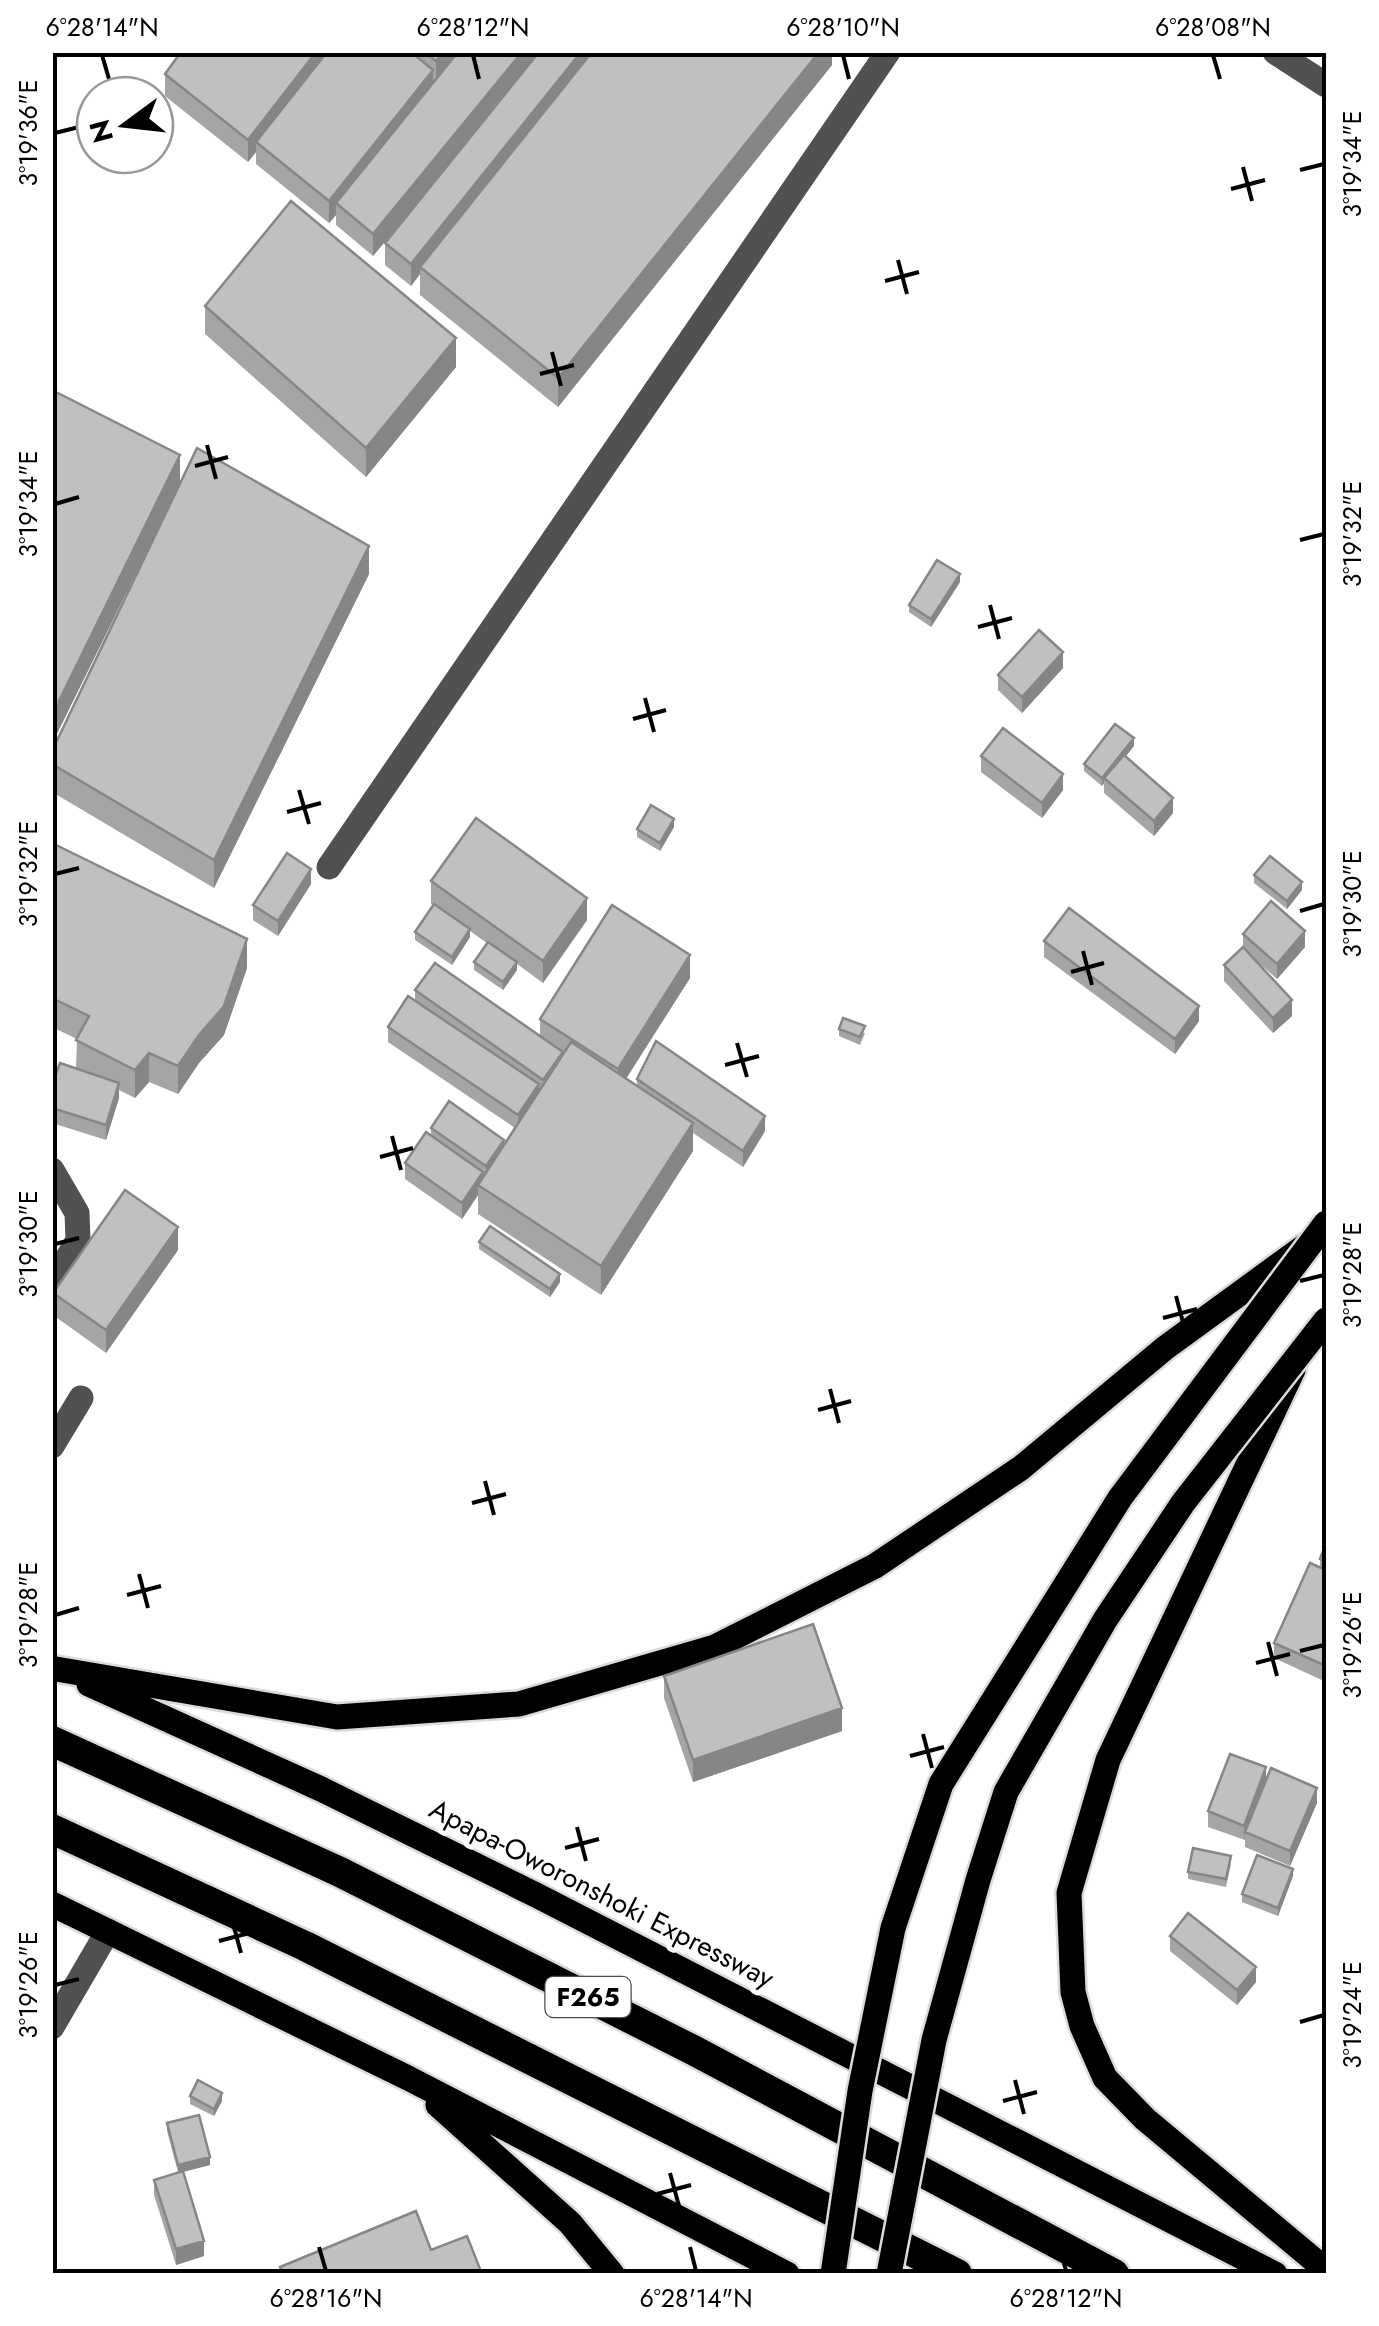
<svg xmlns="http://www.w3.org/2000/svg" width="1379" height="2326" viewBox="0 0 1379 2326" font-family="Jost,sans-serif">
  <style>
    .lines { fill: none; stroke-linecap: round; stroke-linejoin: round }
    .major-casing { stroke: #dbdbdb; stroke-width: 30 }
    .highway-casing { stroke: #dbdbdb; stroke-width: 35 }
    .minor { stroke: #515151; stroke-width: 25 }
    .major { stroke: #000; stroke-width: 25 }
    .highway { stroke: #000; stroke-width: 30 }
    .major-bridge-casing { stroke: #dbdbdb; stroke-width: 30; stroke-linecap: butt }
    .major-bridge { stroke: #000; stroke-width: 25 }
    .wall { fill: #a5a5a5 }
    .shaded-wall { fill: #868686 }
    .building { fill: #c0c0c0; stroke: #868686; stroke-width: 2.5 }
    .ticks { fill: none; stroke: #000; stroke-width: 4 }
    .labels { text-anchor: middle; stroke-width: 10; stroke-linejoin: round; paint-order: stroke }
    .shield { fill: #fff; stroke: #4c4c4c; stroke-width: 2.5 }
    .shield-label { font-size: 25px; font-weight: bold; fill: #000 }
    .street-label { font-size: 28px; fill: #000; stroke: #fff }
    .neatline { fill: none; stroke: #000; stroke-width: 4 }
    .ticks-label { font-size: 25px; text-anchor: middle; fill: #000 }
  </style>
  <rect width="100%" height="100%" fill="#fff"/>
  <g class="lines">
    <defs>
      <path id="major" d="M1293 1370 1108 1760 1069 1893 1073 1992 1082 2026 1105 2078 1145 2119 1326 2270
        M56 1669 337 1717 519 1704 715 1647 875 1566 1021 1468 1165 1348 1305 1246
        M89 1684 321 1789 536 1895 1275 2274
        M52 1904 408 2078 787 2274
        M438 2105 570 2223 612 2274"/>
      <path id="highway" d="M52 1741 340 1872 693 2050 1114 2274
        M52 1829 305 1946 957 2274"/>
    </defs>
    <use href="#major" class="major-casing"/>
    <use href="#highway" class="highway-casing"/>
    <path class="minor" d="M1275 52 1326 85
      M329 867 888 52
      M52 1170 77 1213 78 1240 52 1284
      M52 1446 81 1398
      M52 2027 108 1931"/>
    <use href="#major" class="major"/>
    <use href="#highway" class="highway"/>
    <defs>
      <path id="major-bridge" d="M833 2274 860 2091 893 1928 941 1784 1120 1498 1326 1223
        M889 2274 934 2040 978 1880 1006 1792 1105 1620 1183 1503 1326 1320"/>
    </defs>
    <use href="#major-bridge" class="major-bridge-casing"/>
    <use href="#major-bridge" class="major-bridge"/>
  </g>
  <path class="wall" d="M181 52H832V65L558 407 420 295V274L411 286 385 265V243L427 191 373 256 336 225V215L329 223 256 164V152L248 162 165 96V74Z
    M205 306 456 367 366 477 205 334Z
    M369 574 214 888 52 792V751Z
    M960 582 931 627 909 612V605Z
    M1063 668 1022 713 998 690V675Z
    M1134 746 1125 757 1173 813 1154 836 1104 793V783L1102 786 1084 771V764Z
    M981 756 1063 790 1042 818 981 772Z
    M674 827 660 851 637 837V829Z
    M52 843 247 968 224 1035 199 1063 178 1094 149 1082 135 1098 119 1090V1098L106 1140 52 1123V1085L76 1069 77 1039 52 1027Z
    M1254 875 1302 890 1287 909 1254 883Z
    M431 881 587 920 543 983 517 964V970L503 990 474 970V962L487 943 470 931V937L452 965 415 940V932L434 905 431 904Z
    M311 884 278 936 253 920V905Z
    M1243 934 1305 947 1277 979 1251 956 1292 1016 1273 1033 1224 981V965L1243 948Z
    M1044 941 1199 1021 1175 1054 1044 957Z
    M690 978 626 1079 637 1086V1079L765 1131 743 1167 693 1133V1151L601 1295 478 1214V1195L462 1219 405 1179V1163L431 1135V1128L504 1145 515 1128 388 1042V1027L415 1001V990L540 1036V1019Z
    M839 1029 865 1033 860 1045 839 1036Z
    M479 1242 560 1282 550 1297 479 1249Z
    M178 1250 106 1353 53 1315V1293Z
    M1326 1543V1682L1274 1658V1643L1320 1567V1559Z
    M664 1676 842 1731 693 1782 664 1698Z
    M1266 1780 1317 1803 1290 1866 1245 1847V1840L1208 1827V1811Z
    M1231 1864 1226 1887 1188 1879V1872Z
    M1293 1876 1278 1916 1242 1902V1894Z
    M1170 1936 1256 1982 1237 2005 1170 1951Z
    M190 2096 222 2101 214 2116 190 2104Z
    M167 2123 210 2165 183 2172 204 2256 176 2265 154 2195V2180L178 2172 167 2131Z"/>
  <path class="shaded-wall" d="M316 52H333L256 142V152L248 162V140Z
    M443 52H460L436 84V61Z
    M522 52H540L373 256V234Z
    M581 52H599L420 267V274L411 286V264Z
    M819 52H832V65L558 407V378Z
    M433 70V93L336 203V215L329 223V201Z
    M456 338V367L366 477V448Z
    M180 455V484L52 744V715Z
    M369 546V574L214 888V860Z
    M960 574V582L931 627V619Z
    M1063 652V668L1022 713V697Z
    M1134 738V746L1107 780 1104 778V783L1102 786V778Z
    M1063 774V790L1042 818V803Z
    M1173 798V813L1154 836V821Z
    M674 819V827L660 851V843Z
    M311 869V884L278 936V921Z
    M1302 882V890L1287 909V901Z
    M587 898V920L543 983V961Z
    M470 929V937L452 965V957Z
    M1305 931V947L1277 979V964Z
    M247 939V968L224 1035 199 1063 178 1094V1066Z
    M690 955V978L618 1091V1069Z
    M517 962V970L503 990V982Z
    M1292 1000V1016L1273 1033V1018Z
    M1199 1006V1021L1175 1054V1039Z
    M149 1053V1082L135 1098V1070Z
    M119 1083V1098L106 1140V1125Z
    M539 1084V1099L518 1130V1115Z
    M765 1116V1131L743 1167V1151Z
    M693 1123V1151L601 1295V1266Z
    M504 1140V1155L486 1182V1166Z
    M483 1172V1187L478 1185V1195L462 1219V1203Z
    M178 1227V1250L106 1353V1330Z
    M560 1274V1282L550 1297V1289Z
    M842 1708V1731L693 1782V1760Z
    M1266 1767V1782L1245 1832 1244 1841V1826Z
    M1317 1788V1803L1290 1866V1851Z
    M1293 1869V1876L1278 1916V1908Z
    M1256 1967V1982L1237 2005V1990Z
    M222 2093V2101L214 2116V2109Z
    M210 2157V2165L178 2173V2165Z
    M204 2241V2256L176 2265V2249Z"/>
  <path class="building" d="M181 52H316L248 140 165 74Z
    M327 52H411L433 70 329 201 256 142Z
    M425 52H443L436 61Z
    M458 52H522L373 234 336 203Z
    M539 52H581L411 264 385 243Z
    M592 52H819L558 378 420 267Z
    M291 201 456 338 366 448 205 306Z
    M52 390 180 455 52 715Z
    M197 448 369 546 214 860 52 764V751Z
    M937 560 960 574 931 619 909 605Z
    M1039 630 1063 652 1022 697 998 675Z
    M1115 724 1134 738 1102 778 1084 764Z
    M1003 728 1063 774 1042 803 981 756Z
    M1124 755 1173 798 1154 821 1104 778Z
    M651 805 674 819 660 843 637 829Z
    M476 818 587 898 543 961 431 881Z
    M52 843 247 939 224 1006 199 1035 178 1066 149 1053 135 1070 76 1040 89 1016 52 998Z
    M287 853 311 869 278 921 253 905Z
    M1270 856 1302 882 1287 901 1254 875Z
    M1271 901 1305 931 1277 964 1243 934Z
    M434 904 470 929 452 957 415 932Z
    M612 905 690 955 618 1069 540 1019Z
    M1069 908 1199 1006 1175 1039 1044 941Z
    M488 942 517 962 503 982 474 962Z
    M1243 947 1292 1000 1273 1018 1224 965Z
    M435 963 563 1052 543 1080 415 990Z
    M408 996 539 1084 518 1115 388 1027Z
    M843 1018 865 1026 860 1037 839 1029Z
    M656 1041 765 1116 743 1151 637 1079Z
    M571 1042 693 1123 601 1266 478 1185Z
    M60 1063 119 1083 106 1125 52 1108V1085Z
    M449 1101 504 1140 486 1166 431 1128Z
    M426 1132 483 1172 462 1203 405 1163Z
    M125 1190 178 1227 106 1330 53 1293Z
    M490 1226 560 1274 550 1289 479 1242Z
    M1326 1543V1562L1320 1559Z
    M1310 1563 1326 1570V1666L1274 1643Z
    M813 1624 842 1708 693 1760 664 1676Z
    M1230 1754 1266 1767 1244 1826 1208 1811Z
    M1271 1768 1317 1788 1290 1851 1245 1832Z
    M1193 1848 1231 1856 1226 1879 1188 1872Z
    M1257 1855 1293 1869 1278 1908 1242 1894Z
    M1188 1913 1256 1967 1237 1990 1170 1936Z
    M198 2080 222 2093 214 2109 190 2096Z
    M199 2115 210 2157 178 2165 167 2123Z
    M183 2171 204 2241 176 2249 154 2180Z
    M416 2211 431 2250 467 2236 482 2274H283L280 2267Z"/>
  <path class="ticks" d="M102 55 109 79M473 55 479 79M843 55 849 79M1213 55 1220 79M55 133 79 127M1243 167 1252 201M1300 170 1324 164M1231 189 1265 180M898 260 907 294M885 281 919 272M552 352 561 386M540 374 574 365M207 445 216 479M195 466 228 457M55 504 79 497M1300 540 1324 534M990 605 999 639M978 627 1012 618M645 698 654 732M633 719 666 710M299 790 309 824M287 812 321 803M55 874 79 868M1300 911 1324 904M1083 951 1092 985M1071 972 1104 963M737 1043 747 1077M725 1065 759 1056M392 1136 401 1170M380 1157 413 1148M55 1244 79 1238M1300 1281 1324 1275M1176 1296 1185 1330M1163 1318 1197 1309M830 1389 839 1423M818 1410 851 1401M485 1481 494 1515M472 1503 506 1494M139 1574 148 1608M127 1595 161 1586M55 1615 79 1608M1268 1642 1277 1676M1300 1651 1324 1645M1256 1663 1290 1654M923 1734 932 1768M910 1756 944 1747M577 1827 586 1861M565 1848 599 1839M232 1920 241 1953M219 1941 253 1932M55 1985 79 1979M1300 2022 1324 2015M1015 2080 1024 2114M1003 2101 1037 2092M670 2173 679 2206M657 2194 691 2185M319 2247 326 2271M690 2247 696 2271M1060 2247 1066 2271"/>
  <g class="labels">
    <rect class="shield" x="545.5" y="1977" width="85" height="40" rx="8"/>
    <g class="shield-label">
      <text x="588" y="2006">F265</text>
    </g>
    <g class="street-label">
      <text transform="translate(602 1893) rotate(27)" y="10">Apapa-Oworonshoki Expressway</text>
    </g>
  </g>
  <rect width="1379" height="2326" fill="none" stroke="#ffffff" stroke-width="110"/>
  <g transform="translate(125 125) rotate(255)"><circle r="48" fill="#ffffff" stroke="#999999" stroke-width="2.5"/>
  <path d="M0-8L18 38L0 25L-18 38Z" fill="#000000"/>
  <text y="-15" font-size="28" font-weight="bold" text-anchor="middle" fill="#000000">N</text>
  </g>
  <rect x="55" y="55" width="1269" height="2216" class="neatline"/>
  <g class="ticks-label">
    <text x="102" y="36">6°28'14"N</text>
    <text x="473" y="36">6°28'12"N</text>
    <text x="843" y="36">6°28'10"N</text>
    <text x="1213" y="36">6°28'08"N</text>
    <text transform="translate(28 133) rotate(-90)" y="9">3°19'36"E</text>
    <text transform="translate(1352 164) rotate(-90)" y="9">3°19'34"E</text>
    <text transform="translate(28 504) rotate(-90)" y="9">3°19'34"E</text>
    <text transform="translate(1352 534) rotate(-90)" y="9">3°19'32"E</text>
    <text transform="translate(28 874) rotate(-90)" y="9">3°19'32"E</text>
    <text transform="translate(1352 904) rotate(-90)" y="9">3°19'30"E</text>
    <text transform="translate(28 1244) rotate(-90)" y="9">3°19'30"E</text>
    <text transform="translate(1352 1275) rotate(-90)" y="9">3°19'28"E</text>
    <text transform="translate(28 1615) rotate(-90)" y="9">3°19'28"E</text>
    <text transform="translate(1352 1645) rotate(-90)" y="9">3°19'26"E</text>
    <text transform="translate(28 1985) rotate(-90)" y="9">3°19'26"E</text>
    <text transform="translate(1352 2015) rotate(-90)" y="9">3°19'24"E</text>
    <text x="326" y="2307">6°28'16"N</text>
    <text x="696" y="2307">6°28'14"N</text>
    <text x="1066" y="2307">6°28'12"N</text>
  </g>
</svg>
